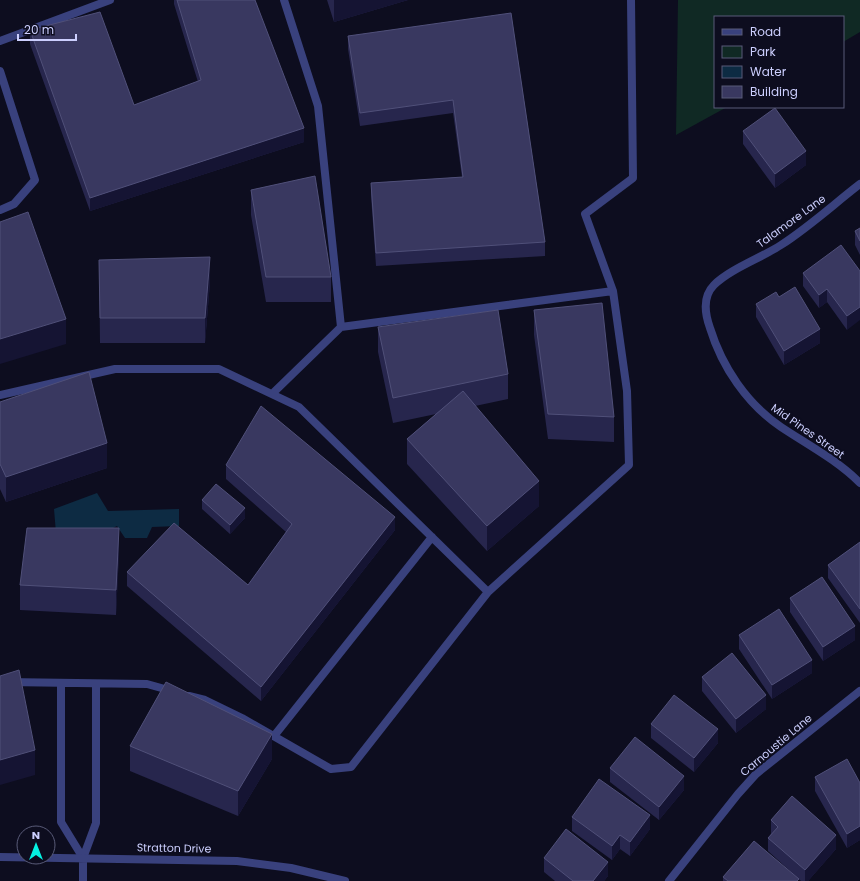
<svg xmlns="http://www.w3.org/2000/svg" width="860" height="881" viewBox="0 0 860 881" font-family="Poppins,sans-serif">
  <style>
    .green { fill: #102924 }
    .water { fill: #0d2b43 }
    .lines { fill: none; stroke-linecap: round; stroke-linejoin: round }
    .lane { stroke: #39417d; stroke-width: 8 }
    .street { stroke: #39417d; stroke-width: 8 }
    .wall { fill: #27264d }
    .shaded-wall { fill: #151433 }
    .building { fill: #393860; stroke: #505079 }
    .labels { text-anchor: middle; stroke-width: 4; stroke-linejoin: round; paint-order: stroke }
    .street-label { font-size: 11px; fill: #cccffe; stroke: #0d0d1f }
  </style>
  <rect width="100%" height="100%" fill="#0d0d1f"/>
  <path class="green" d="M678 0H860V32L843 42V17H715V107H727L676 135Z"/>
  <path class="water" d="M97 493 108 511 179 509V526L152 527 147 538H125L117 526 99 535 56 533 54 509Z"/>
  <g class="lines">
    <path class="lane" d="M284 0 318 106 341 327
      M0 41 110 0
      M0 71 35 180 14 204 0 210
      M272 394 341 327 613 291
      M0 395 115 369H219L299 407 488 592 351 767 331 769 242 718 205 700 189 696
      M488 592 629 465 627 391 613 291 585 214 633 178 631 0
      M61 683V822L83 858
      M0 684 6 682 147 684 172 691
      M274 736 432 537
      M83 858 96 823V684"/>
    <path class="street" d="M860 184C834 204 809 227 781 245 761 258 730 269 714 285 702 297 705 314 710 328 722 367 747 404 781 427 808 445 837 460 860 483
      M0 857 237 861 291 868 345 881
      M83 881V858
      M669 881 738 794 756 774 860 691"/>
  </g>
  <path class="wall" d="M174 0H255L304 142 90 211 30 44V30L134 105 198 82 174 4Z
    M327 0H408L334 22Z
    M511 13 545 242V256L376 266 371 196V183L462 177 453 113 360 126 348 49V36Z
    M743 131 806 165 775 188 743 144Z
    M251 190 331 277V302H266L251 215Z
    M860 228V255L855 245V231Z
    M99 260 210 282 205 343H100Z
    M860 271 847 330 827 302 819 308 803 286V273Z
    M756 304 820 343 784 365 756 317Z
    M534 310 614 417V442L548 439 534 335Z
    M378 327 508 374V399L475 406 539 506 487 551 407 464V439L436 414 393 423 378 352Z
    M0 402 107 468 6 502 0 489Z
    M226 465 395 530 261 701 127 586V572L248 585 286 532 226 479Z
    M202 500 245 518 230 534 202 509Z
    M860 542V623L828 578V565Z
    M119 553 116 615 20 610V585Z
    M790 598 855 640 823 661 790 612Z
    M739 635 812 673 772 699 739 649Z
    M702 677 766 709 736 733 702 691Z
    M651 724 718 743 694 772 651 738Z
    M130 746 272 759 238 816 130 771Z
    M610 768 684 790 659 820 610 782Z
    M815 777 860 783V840L847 848 815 791Z
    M572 817 650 829 630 856 620 849 612 860 572 831Z
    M771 820 836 849 808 881H801L768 851V838L771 834Z
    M544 858 608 876 604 881H555L544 872Z
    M723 877 799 881H723Z"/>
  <path class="shaded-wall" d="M334 0H408L334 22Z
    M304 128V142L90 211V198Z
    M806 151V165L775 188V174Z
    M210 257V282L205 343V318Z
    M827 289V302L819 308V295Z
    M860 307V320L847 330V316Z
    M66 319V344L0 364V339Z
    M820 329V343L784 365V351Z
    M107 443V468L6 502V477Z
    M539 481V506L487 551V526Z
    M245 508V518L230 534V525Z
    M395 517V530L261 701V687Z
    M119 528V553L116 615V590Z
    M855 626V640L823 661V647Z
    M812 660V673L772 699V685Z
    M766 695V709L736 733V719Z
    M718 729V743L694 772V758Z
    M272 734V759L238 816V791Z
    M35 750V775L0 785V760Z
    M684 776V790L659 820V807Z
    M650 815V829L630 856V842Z
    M860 826V840L847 848V834Z
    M620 835V849L612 860V846Z
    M836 835V849L808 881H805V870Z
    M608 862V876L604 881H593Z"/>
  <path class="building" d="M177 0H255L304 128 90 198 30 30 100 12 134 105 201 80Z
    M511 13 545 242 376 253 371 183 463 177 453 100 360 113 348 36Z
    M775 108 806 151 775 174 743 131Z
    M315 176 331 277H266L251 190Z
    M28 212 66 319 0 339V222Z
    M860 228V241L855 231Z
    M841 245 860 271V307L847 316 827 289 819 295 803 273Z
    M210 257 205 318H100L99 260Z
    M795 287 820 329 784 351 756 304 776 292 779 297Z
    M602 303 614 417 548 414 534 310Z
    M498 310 508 374 393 398 378 327Z
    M89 372 107 443 6 477 0 464V402Z
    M463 391 539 481 487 526 407 439Z
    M261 406 395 517 261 687 127 572 174 523 248 585 292 524 226 465Z
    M216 484 245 508 230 525 202 500Z
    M27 528H119L116 590 20 585Z
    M860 542V609L828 565Z
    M822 577 855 626 823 647 790 598Z
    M779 609 812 660 772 685 739 635Z
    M732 653 766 695 736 719 702 677Z
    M19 670 35 750 0 760V676Z
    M166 682 272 734 238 791 130 746Z
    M674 695 718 729 694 758 651 724Z
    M635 737 684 776 659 807 610 768Z
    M847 759 860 783V826L847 834 815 777Z
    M599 779 650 815 630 842 620 835 612 846 572 817Z
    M792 796 836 835 805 870 768 838 778 827 771 820Z
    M566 829 608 862 593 881H573L544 858Z
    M754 841 799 879 797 881H728L723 877Z"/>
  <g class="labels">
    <g class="street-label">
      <text transform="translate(791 221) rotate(-36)" y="4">Talamore Lane</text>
      <text transform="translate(808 431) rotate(35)" y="4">Mid Pines Street</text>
      <text transform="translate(776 745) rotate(-40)" y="4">Carnoustie Lane</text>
      <text transform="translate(174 848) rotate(1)" y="4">Stratton Drive</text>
    </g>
  </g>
  <rect x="714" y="16" width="130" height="92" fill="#0d0d1f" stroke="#595b78"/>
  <rect x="722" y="29" width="20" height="6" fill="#39417d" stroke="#595b78"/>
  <text x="750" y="36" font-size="12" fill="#cccffe">Road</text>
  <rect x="722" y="46" width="20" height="12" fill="#102924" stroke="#595b78"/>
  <text x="750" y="56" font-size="12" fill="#cccffe">Park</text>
  <rect x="722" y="66" width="20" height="12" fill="#0d2b43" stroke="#595b78"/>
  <text x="750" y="76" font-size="12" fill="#cccffe">Water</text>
  <rect x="722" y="86" width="20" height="12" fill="#393860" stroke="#595b78"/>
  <text x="750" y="96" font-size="12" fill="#cccffe">Building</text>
  <g transform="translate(36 845)"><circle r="19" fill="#0d0d1f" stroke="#595b78"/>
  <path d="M0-3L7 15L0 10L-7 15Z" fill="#05f1e2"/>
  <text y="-6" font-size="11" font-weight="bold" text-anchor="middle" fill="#cccffe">N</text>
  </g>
  <path d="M18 34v6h58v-6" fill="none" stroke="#cccffe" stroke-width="2"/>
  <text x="24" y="34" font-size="12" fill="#cccffe" stroke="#0d0d1f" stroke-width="3" paint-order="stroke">20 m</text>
</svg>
